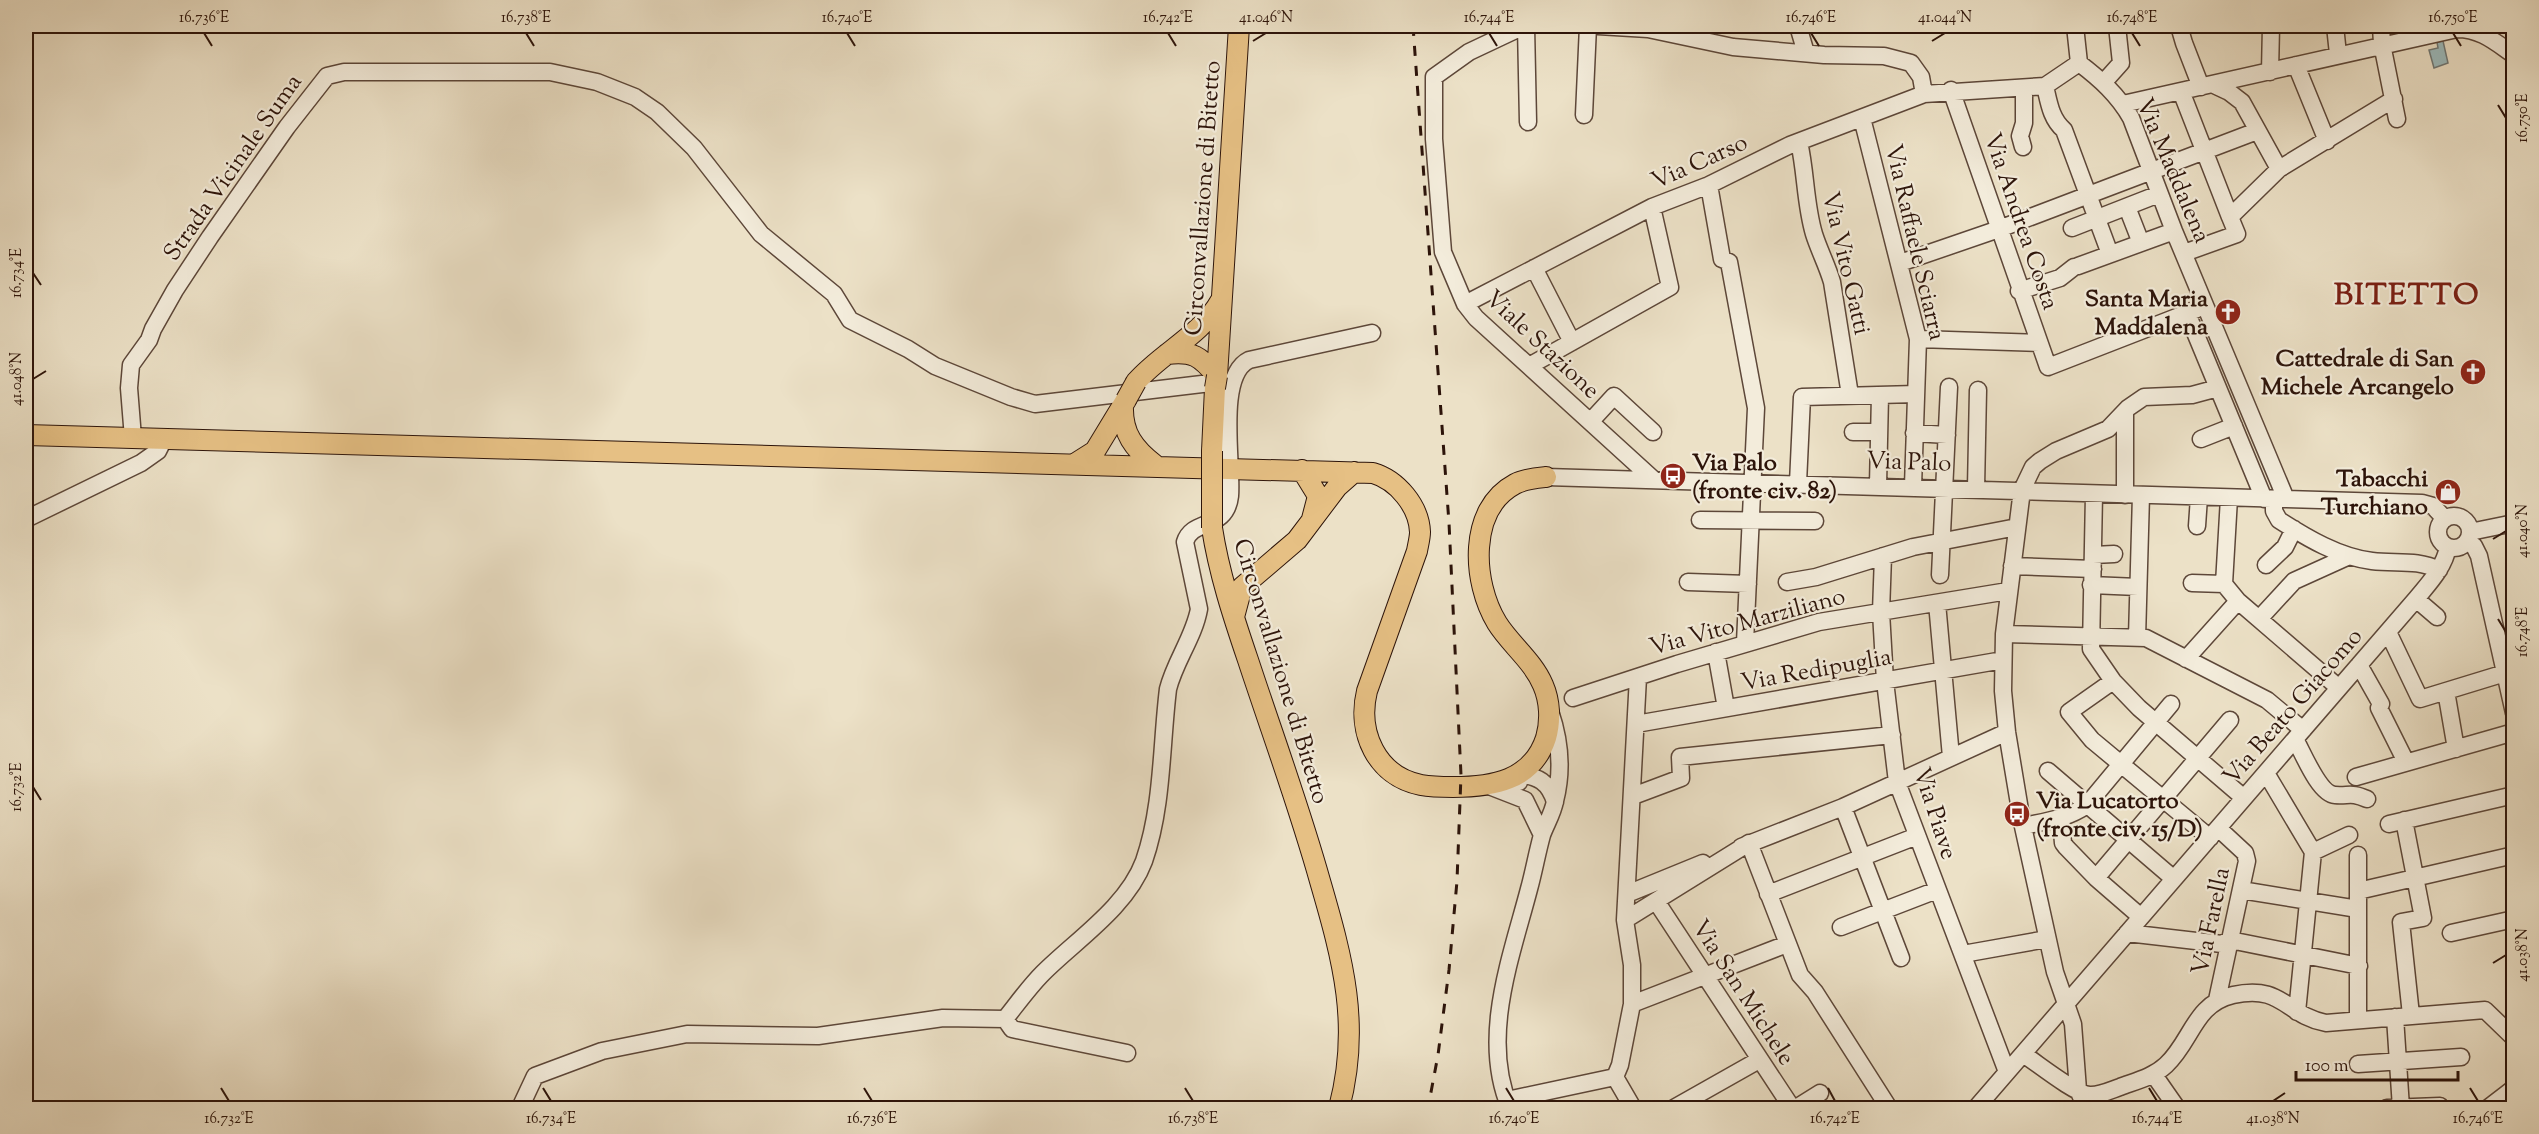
<svg xmlns="http://www.w3.org/2000/svg" width="2539" height="1134" viewBox="0 0 2539 1134" font-family="'Sorts Mill Goudy',serif">
  <style>
    .water { fill: #9cbbbd; stroke: #707875; stroke-width: 1.5 }
    .lines { fill: none; stroke-linecap: round; stroke-linejoin: round }
    .minor-casing { stroke: #5d4739; stroke-width: 19 }
    .major-casing { stroke: #2d140a; stroke-width: 22 }
    .minor { stroke: #f3ecdb; stroke-width: 16 }
    .major { stroke: #e6c084; stroke-width: 20 }
    .rail { stroke: #2d140a; stroke-width: 3; stroke-dasharray: 10 10; stroke-linecap: butt }
    .major-bridge-casing { stroke: #2d140a; stroke-width: 22; stroke-linecap: butt }
    .major-bridge { stroke: #e6c084; stroke-width: 20 }
    .ticks { fill: none; stroke: #2d140a; stroke-width: 2 }
    .labels { text-anchor: middle; stroke-width: 4.5; stroke-linejoin: round; paint-order: stroke }
    .street-label { font-size: 24px; fill: #2d140a; stroke: #f3ecdb }
    .poi-label { font-size: 24px; font-weight: bold; fill: #2d140a; stroke: #f3ecdb; text-anchor: end }
    .district-label { font-size: 30px; font-weight: bold; letter-spacing: 1.5px; fill: #7a1f14; stroke: #f3ecdb }
    .neatline { fill: none; stroke: #2d140a; stroke-width: 2 }
    .ticks-label { font-size: 15px; text-anchor: middle; fill: #2d140a }
  </style>
  <rect width="100%" height="100%" fill="#ece1c7"/>
  <filter id="stains"><feTurbulence type="fractalNoise" baseFrequency=".00333" numOctaves="4"/><feColorMatrix values="0 0 0 0 .2 0 0 0 0 .09 0 0 0 0 .02 0 0 0 .5 -.17"/></filter>
  <radialGradient id="worn" r=".72"><stop offset=".6" stop-color="#630" stop-opacity="0"/><stop offset="1" stop-color="#630" stop-opacity=".3"/></radialGradient>
  <path class="water" d="M2443 41 2448 63 2434 68 2429 50 2438 48 2437 42Z"/>
  <g class="lines">
    <defs>
      <path id="minor" d="M1524 26 1469 52 1434 77V139L1443 252 1465 304 1476 318 1654 480
        M1526 26 1528 122
        M1598 26 1648 29 1733 47 1824 55 1884 56 1911 63 1921 77 1924 94 2045 86 2079 63
        M1798 26 1806 53
        M2075 26 2079 63C2100 79 2118 95 2131 118L2174 231 2286 499
        M2179 26 2184 43 2201 87
        M2335 26 2338 54
        M2381 26 2382 44 2397 119
        M2296 65 2327 141
        M2270 72 2271 26
        M2104 82 2121 63 2117 26
        M2214 85 2229 92 2242 102 2279 169
        M2045 86C2049 103 2051 119 2064 130L2110 254
        M1951 90 2048 367 2187 313
        M2181 91 2230 217
        M2123 104 2457 29C2481 29 2495 42 2514 55
        M1584 115 1588 26
        M1862 118 1918 339 1913 486
        M1799 142C1806 172 1805 204 1814 234 1819 250 1827 265 1832 282L1850 395
        M2023 147 2020 136 2024 123V88
        M1709 185 1722 259 1729 262 1756 408 1745 643
        M2127 207 2141 243
        M2072 228 2159 194
        M2184 253 2237 234 2230 217 2279 169 2394 99
        M1900 263 1999 229 2257 131
        M2078 266 2174 231
        M1534 268 1572 342
        M2019 291 2060 278 2074 267
        M1465 304 1652 207
        M2197 309 2187 313 2264 499
        M1918 339 2039 343
        M1529 366 1670 287 1652 207 1709 185 1790 145 1924 94
        M2125 412V495
        M1591 421 1614 396 1653 432
        M1853 432H1879
        M1914 433 1947 435
        M133 438 129 388 131 365 149 340 153 329 175 290 210 237 287 127 327 76 344 72H550L597 82 635 97 657 112 694 148 761 234 834 294 850 320 908 349 935 366 1011 397 1035 404 1202 384 1232 383
        M2201 439 2234 426
        M1546 477 2422 503 2433 506 2445 519
        M1798 483 1802 397 1916 394
        M1878 485 1880 395
        M1976 488 1978 390
        M2094 494 2091 649 2113 681 2139 708 2244 798
        M2274 499V511L2279 520C2307 538 2339 557 2372 561 2396 564 2417 559 2439 570
        M2438 532a16 16 0 1 1 32 0a16 16 0 1 1-32 0Z
        M26 519 141 463 158 451 164 439
        M1700 520 1815 521
        M2197 526 2199 497
        M2470 532 2514 523
        M2467 542 2474 546 2479 556 2514 713
        M2093 555 2114 554
        M1883 556 1881 612 1885 681 1897 782 2007 1072
        M2266 565 2285 547 2294 529
        M2012 566 2093 569
        M1940 575 1949 387
        M1688 582 1748 584
        M1787 582 1816 577 1913 547 2017 527
        M2192 583 2224 584
        M2224 584 2238 601 2339 688
        M2224 584 2229 498
        M2091 585 2138 587
        M2416 599 2437 617
        M1937 603 1951 757
        M2259 619 2294 581 2347 557
        M2388 632 2420 699 2505 673
        M2004 634 2146 638 2267 700 2303 730
        M2137 638 2141 495
        M1716 652 1726 708
        M2186 659 2238 601
        M2359 665 2381 704 2379 708 2406 762
        M2113 681 2069 712 2092 740 2210 838
        M2446 691 2456 749
        M1573 698 1677 664 1819 622 2008 591
        M1636 724 2003 660
        M2295 739C2303 753 2319 794 2335 795 2350 796 2351 792 2367 799
        M2048 771 2174 879
        M2266 773 2313 852
        M2356 777 2514 732
        M1519 782 1518 774C1538 776 1549 782 1555 802
        M1489 786 1525 800 1542 835
        M1633 796 1681 778 1680 757 1892 735
        M1843 807 1901 958
        M2061 819 2063 843 2066 847 2096 878 2141 917
        M2404 820 2423 918 2401 922 2411 1015
        M2389 824 2514 795
        M2023 826C2047 821 2067 819 2087 805L2171 704
        M1741 847 1843 807 2007 732
        M2313 852 2349 835
        M2358 855V1019
        M2096 878 2230 720
        M2241 890 2358 909
        M2358 891 2514 855
        M1627 894 1703 863
        M1768 894 1917 836
        M1656 901 1792 1108
        M1625 920 1749 843 1800 975 1815 992 1889 1108
        M1841 927 1937 890
        M2127 933 2222 944 2230 940 2359 966
        M2451 933 2514 919
        M1963 954 2047 939
        M2217 1000 2247 861 2245 853 2218 828
        M1632 1004 1787 944
        M2297 1012 2313 852
        M2395 1017 2401 1108
        M1005 1019 1012 1029 1127 1053
        M2023 1054C2037 1063 2074 1093 2089 1095 2099 1096 2111 1090 2120 1087 2136 1081 2153 1077 2166 1065 2192 1041 2194 1004 2233 995 2283 984 2285 1015 2326 1023L2485 1010 2514 1038
        M2358 1064 2461 1057
        M2154 1075 2177 1108
        M1615 1077 1620 1065 1632 1004V965L1625 920 1638 677
        M1615 1077 1633 1108
        M1507 1100 1615 1077
        M520 1108 535 1076 602 1051 687 1034 818 1036 943 1018 1005 1019C1017 1004 1029 987 1043 973 1076 940 1127 907 1144 861 1163 806 1161 746 1168 689 1175 661 1194 637 1199 609L1185 542C1192 518 1226 531 1230 496 1233 464 1216 376 1249 360L1372 333
        M1510 1108C1480 1038 1511 958 1529 889 1534 871 1537 853 1542 835 1546 824 1553 813 1555 801 1563 770 1560 740 1550 711
        M1674 1108 1759 1060
        M1796 1108 1820 1093
        M1976 1108 2416 599C2429 583 2444 568 2448 547
        M2086 1108 2078 1090 2073 1024 2055 972 2022 822 2007 732 2003 691 2004 634 2022 490 2033 467 2040 461 2056 451 2108 429 2128 408 2144 397 2192 395 2218 388
        M2387 1108 2440 1106
        M2488 1108 2514 1088"/>
      <path id="major" d="M1167 354C1193 351 1200 356 1217 376
        M1217 376 1239 26
        M1136 382C1162 352 1201 336 1221 300
        M1123 406C1122 433 1134 449 1155 465
        M26 435 1373 473C1397 480 1419 506 1420 532 1420 538 1418 545 1417 551L1367 691C1357 732 1376 776 1421 785 1432 787 1443 787 1453 787 1492 787 1532 781 1546 738 1551 721 1550 701 1543 685 1533 661 1510 644 1497 623 1472 582 1468 509 1515 484 1524 479 1536 478 1546 477
        M1212 451 1215 388
        M1076 463 1095 451 1126 400
        M1302 470 1318 496 1312 519
        M1212 528C1219 573 1233 616 1248 660 1272 733 1299 806 1320 881 1343 960 1361 1026 1339 1108
        M1234 617 1242 587 1297 540 1337 487 1354 472"/>
    </defs>
    <use href="#minor" class="minor-casing"/>
    <use href="#major" class="major-casing"/>
    <use href="#minor" class="minor"/>
    <use href="#major" class="major"/>
    <path class="rail" d="M1413 26 1449 523 1461 775 1457 881 1449 970 1438 1055 1428 1108"/>
    <defs>
      <path id="major-bridge" d="M1215 388 1217 376
        M1126 400 1136 382
        M1212 528V451"/>
    </defs>
    <use href="#major-bridge" class="major-bridge-casing"/>
    <use href="#major-bridge" class="major-bridge"/>
  </g>
  <path class="ticks" d="M204 33 212 46M526 33 534 46M847 33 855 46M1168 33 1176 46M1489 33 1497 46M1811 33 1819 46M2132 33 2140 46M2453 33 2461 46M1253 41 1266 33M1932 41 1945 33M2498 105 2506 118M33 273 41 285M33 379 46 371M2493 539 2506 531M2498 619 2506 632M33 787 41 800M2493 963 2506 955M221 1088 229 1101M543 1088 551 1101M864 1088 872 1101M1185 1088 1193 1101M1506 1088 1514 1101M1828 1088 1835 1101M2149 1088 2157 1101M2470 1088 2478 1101M2273 1101 2285 1093"/>
  <defs>
    <symbol id="church-disc" viewBox="-11 -11 22 22"><circle r="9.5" fill="#8f2418" stroke="#f3ecdb"/><path d="M-1.2-6h2.4v3.5h3.3v2.4h-3.3V6h-2.4V-.1h-3.3v-2.4h3.3Z" fill="#fff"/></symbol>
    <symbol id="bus-disc" viewBox="-11 -11 22 22"><circle r="9.5" fill="#8f2418" stroke="#f3ecdb"/><path d="M-5-6H5V4H4V6H2V4H-2V6H-4V4H-5ZM-3.5-4V0h7V-4ZM-3.5 1.2v1.5H-2V1.2ZM2 1.2v1.5H3.5V1.2Z" fill="#fff"/></symbol>
    <symbol id="shop-disc" viewBox="-11 -11 22 22"><circle r="9.5" fill="#8f2418" stroke="#f3ecdb"/><path d="M-5-2.5h2.3a2.7 3.5 0 0 1 5.4 0H5L5.5 6h-11ZM-1.5-2.5h3a1.5 2.3 0 0 0-3 0Z" fill="#fff"/></symbol>
  </defs>
  <g fill-rule="evenodd">
    <use href="#church-disc" x="2213" y="297" width="30" height="30"/>
    <use href="#church-disc" x="2458" y="357" width="30" height="30"/>
    <use href="#bus-disc" x="1658" y="461" width="30" height="30"/>
    <use href="#shop-disc" x="2433" y="477" width="30" height="30"/>
    <use href="#bus-disc" x="2002" y="799" width="30" height="30"/>
  </g>
  <g class="labels">
    <g class="street-label">
      <text transform="translate(1699 161) rotate(-24)" y="8">Via Carso</text>
      <text transform="translate(232 167) rotate(-55)" y="8">Strada Vicinale Suma</text>
      <text transform="translate(2174 170) rotate(67)" y="8">Via Maddalena</text>
      <text transform="translate(1202 198) rotate(-86)" y="8">Circonvallazione di Bitetto</text>
      <text transform="translate(2022 221) rotate(71)" y="8">Via Andrea Costa</text>
      <text transform="translate(1916 242) rotate(77)" y="8">Via Raffaele Sciarra</text>
      <text transform="translate(1847 263) rotate(77)" y="8">Via Vito Gatti</text>
      <text transform="translate(1543 344) rotate(43)" y="8">Viale Stazione</text>
      <text transform="translate(1909 461) rotate(2)" y="8">Via Palo</text>
      <text transform="translate(1747 621) rotate(-15)" y="8">Via Vito Marziliano</text>
      <text transform="translate(1816 669) rotate(-10)" y="8">Via Redipuglia</text>
      <text transform="translate(1282 671) rotate(73)" y="8">Circonvallazione di Bitetto</text>
      <text transform="translate(2292 706) rotate(-49)" y="8">Via Beato Giacomo</text>
      <text transform="translate(1936 813) rotate(72)" y="8">Via Piave</text>
      <text transform="translate(2210 921) rotate(-78)" y="8">Via Farella</text>
      <text transform="translate(1744 992) rotate(57)" y="8">Via San Michele</text>
    </g>
    <g class="poi-label">
      <text x="2208" y="306">Santa Maria<tspan x="2208" dy="28">Maddalena</tspan></text>
      <text x="2454" y="366">Cattedrale di San<tspan x="2454" dy="28">Michele Arcangelo</tspan></text>
      <text x="1692" y="470" text-anchor="start">Via Palo<tspan x="1692" dy="28">(fronte civ. 82)</tspan></text>
      <text x="2428" y="486">Tabacchi<tspan x="2428" dy="28">Turchiano</tspan></text>
      <text x="2036" y="808" text-anchor="start">Via Lucatorto<tspan x="2036" dy="28">(fronte civ. 15/D)</tspan></text>
    </g>
    <g class="district-label">
      <text x="2407" y="304">BITETTO</text>
    </g>
  </g>
  <rect width="2539" height="1134" fill="none" stroke="#ece1c7" stroke-width="66"/>
  <path d="M2296 1071v9h162v-9" fill="none" stroke="#2d140a" stroke-width="3"/>
  <text x="2305" y="1071" font-size="18" fill="#2d140a" stroke="#f3ecdb" stroke-width="4.5" paint-order="stroke">100 m</text>
  <rect x="33" y="33" width="2473" height="1068" class="neatline"/>
  <g class="ticks-label">
    <text x="204" y="22">16.736°E</text>
    <text x="526" y="22">16.738°E</text>
    <text x="847" y="22">16.740°E</text>
    <text x="1168" y="22">16.742°E</text>
    <text x="1266" y="22">41.046°N</text>
    <text x="1489" y="22">16.744°E</text>
    <text x="1811" y="22">16.746°E</text>
    <text x="1945" y="22">41.044°N</text>
    <text x="2132" y="22">16.748°E</text>
    <text x="2453" y="22">16.750°E</text>
    <text transform="translate(2522 118) rotate(-90)" y="5">16.750°E</text>
    <text transform="translate(16 273) rotate(-90)" y="5">16.734°E</text>
    <text transform="translate(16 379) rotate(-90)" y="5">41.048°N</text>
    <text transform="translate(2522 531) rotate(-90)" y="5">41.040°N</text>
    <text transform="translate(2522 632) rotate(-90)" y="5">16.748°E</text>
    <text transform="translate(16 787) rotate(-90)" y="5">16.732°E</text>
    <text transform="translate(2522 955) rotate(-90)" y="5">41.038°N</text>
    <text x="229" y="1123">16.732°E</text>
    <text x="551" y="1123">16.734°E</text>
    <text x="872" y="1123">16.736°E</text>
    <text x="1193" y="1123">16.738°E</text>
    <text x="1514" y="1123">16.740°E</text>
    <text x="1835" y="1123">16.742°E</text>
    <text x="2157" y="1123">16.744°E</text>
    <text x="2273" y="1123">41.038°N</text>
    <text x="2478" y="1123">16.746°E</text>
  </g>
  <rect width="100%" height="100%" filter="url(#stains)"/>
  <rect width="100%" height="100%" fill="url(#worn)"/>
</svg>
